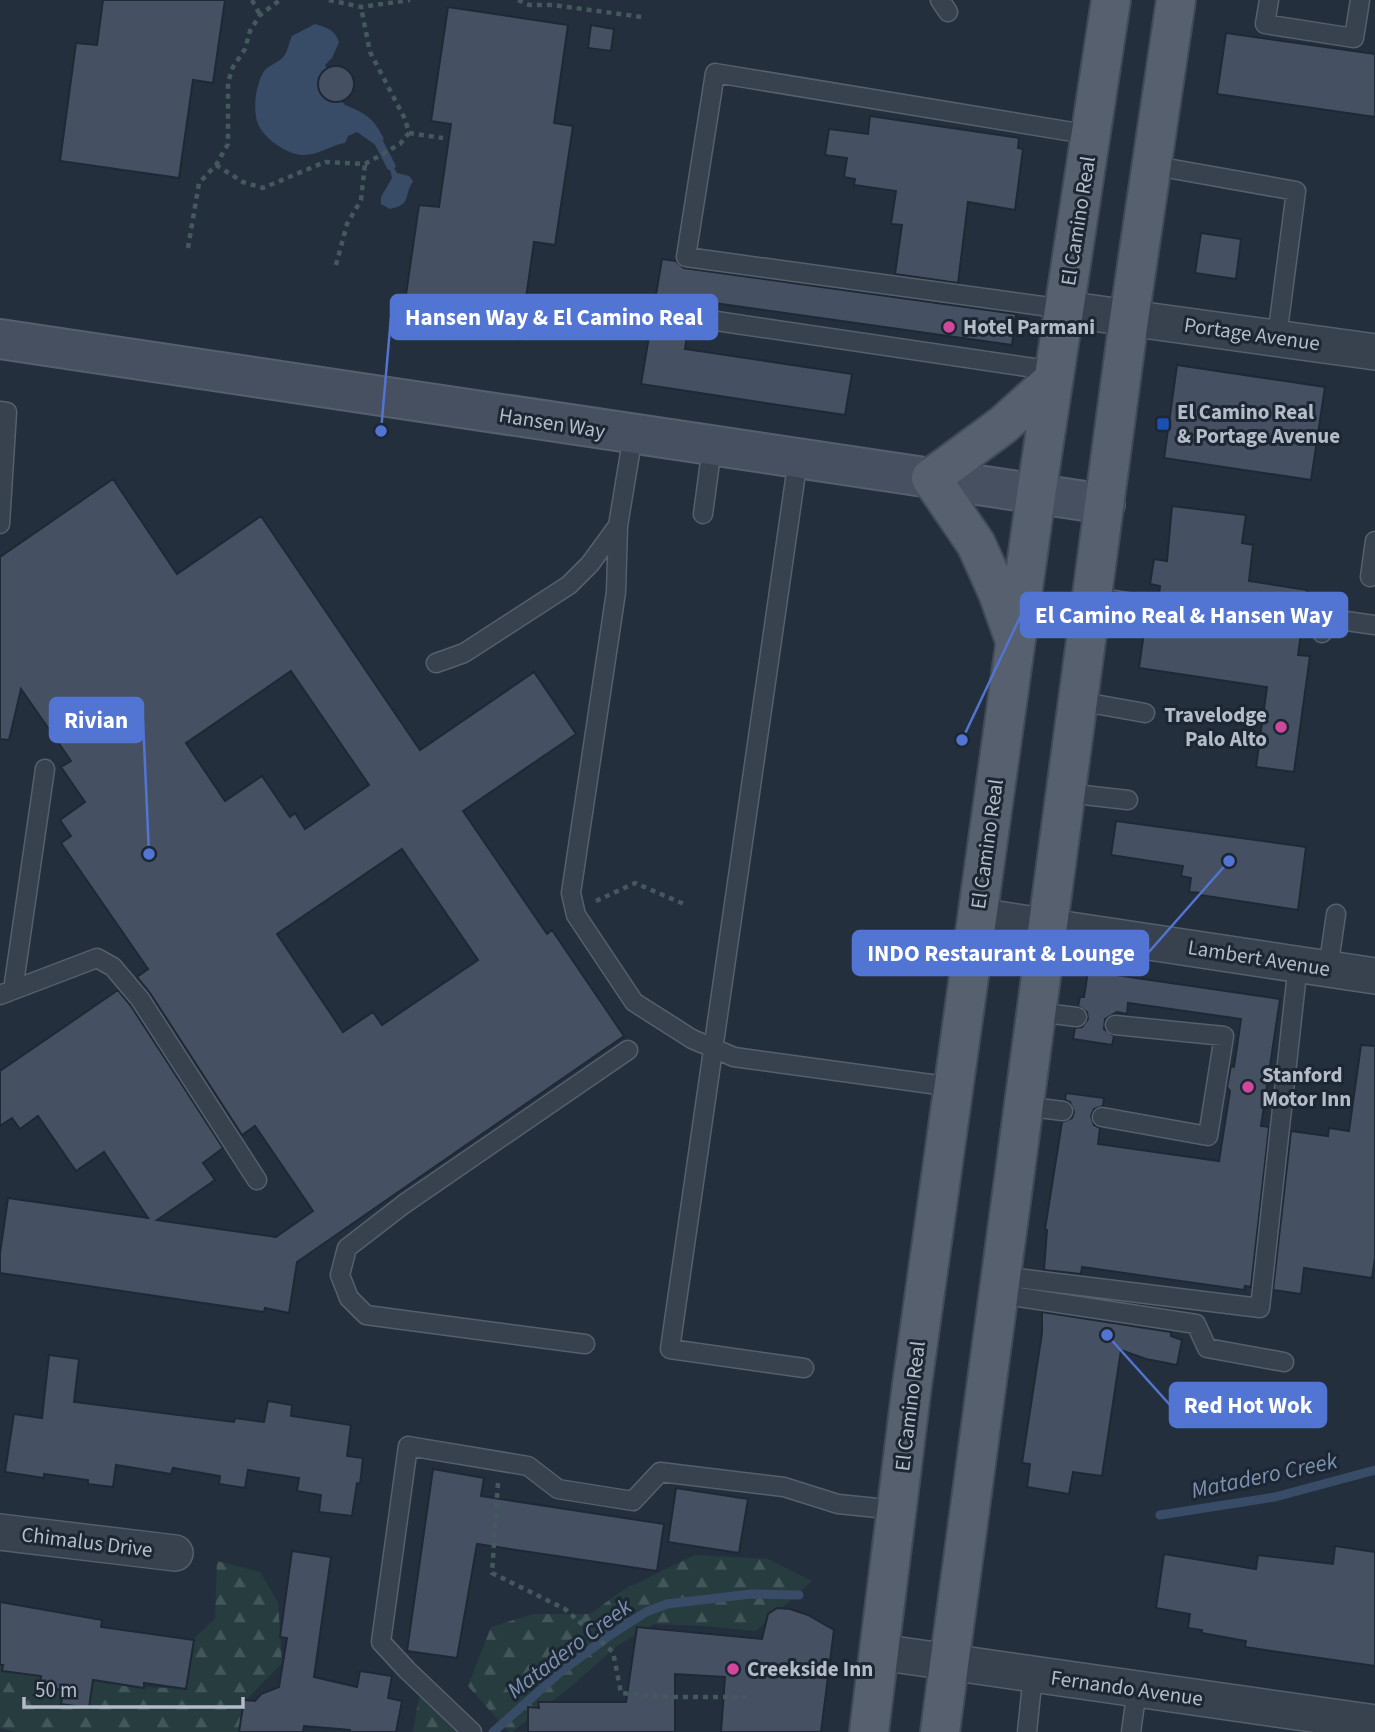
<svg xmlns="http://www.w3.org/2000/svg" width="1375" height="1732" viewBox="0 0 1375 1732" font-family="'Source Sans 3',sans-serif">
  <style>
    .forest { fill: url(#forest-firs) }
    .water { fill: #394c67 }
    .lines { fill: none; stroke-linecap: round; stroke-linejoin: round }
    .stream { stroke: #394c67; stroke-width: 9 }
    .building { fill: #455162; stroke: #1f2835; stroke-width: 2; fill-rule: evenodd }
    .lane-casing { stroke: #565f6c; stroke-width: 21 }
    .street-casing { stroke: #565f6c; stroke-width: 38 }
    .secondary-casing { stroke: #565f6c; stroke-width: 42 }
    .primary-casing { stroke: #414a57; stroke-width: 42 }
    .path { stroke: #44595c; stroke-width: 4.5; stroke-dasharray: 5 5; stroke-linecap: butt }
    .lane { stroke: #38414e; stroke-width: 18 }
    .street { stroke: #38414e; stroke-width: 35 }
    .secondary { stroke: #465061; stroke-width: 38 }
    .primary { stroke: #56606e; stroke-width: 38 }
    .hotel-dot { fill: #d1479c; stroke: #1d2633; stroke-width: 2.5 }
    .transit-dot { fill: #1a4fb4; stroke: #1d2633; stroke-width: 2.5 }
    .labels { text-anchor: middle; stroke-width: 6; stroke-linejoin: round; paint-order: stroke }
    .street-label { font-size: 21px; fill: #b4bcc9; stroke: #1d2633 }
    .poi-label { font-size: 21px; font-weight: bold; fill: #b4bcc9; stroke: #1d2633; text-anchor: start }
    .water-label { font-size: 23px; font-style: italic; fill: #7c92b1; stroke: #1d2633 }
    .leader { fill: none; stroke: #5274d3; stroke-width: 2.5 }
    .callout-dot { fill: #5274d3; stroke: #1d2633; stroke-width: 2.5 }
    .callout { fill: #5274d3; stroke: #5274d3; stroke-width: 2.5 }
    .callout-label { font-size: 23px; text-anchor: middle; font-weight: bold; fill: #fff }
  </style>
  <defs>
    <pattern id="forest-firs" width="22" height="20" patternUnits="userSpaceOnUse" patternTransform="scale(1.75)"><rect width="22" height="20" fill="#263c3f"/><path d="M5 1l3.5 6h-7zM16 11l3.5 6h-7z" fill="#435659"/></pattern>
  </defs>
  <rect width="100%" height="100%" fill="#242f3e"/>
  <path class="forest" d="M695 1555 768 1559 812 1581 756 1631 704 1626 654 1624 617 1646 568 1689 512 1732H509L468 1686 491 1627 533 1614H590L623 1590Z
    M217 1561 260 1572 278 1602 282 1663 245 1701 264 1732H16L0 1728V1662L134 1687 173 1688 188 1644 215 1619Z
    M419 1698 448 1699 462 1732H413Z"/>
  <path class="water" d="M315 24C326 27 335 30 339 42L332 58 325 65 339 98 345 105C366 113 374 119 384 139L377 146 357 132 348 136 345 143C330 145 320 155 303 155 287 155 261 137 257 121 253 106 256 86 263 73 267 65 279 63 284 56 288 51 289 42 292 36Z
    M392 165 397 173 409 176 413 181C403 197 412 204 390 209L381 204V197L392 178 390 168Z"/>
  <g class="lines">
    <path class="stream" d="M379 143 391 166
      M1160 1515 1275 1497 1375 1470
      M493 1732 564 1669 609 1636 646 1612 667 1604 751 1594 799 1595"/>
  </g>
  <path class="building" d="M103 0H225L213 83 193 80 179 178 60 161 76 43 97 45Z
    M448 7 568 25 554 123 573 126 555 245 534 242 520 340 402 322 419 205 439 207 451 124 431 121Z
    M591 25 614 29 611 51 588 48Z
    M1226 33 1375 54V117L1217 94Z
    M318 84a18 18 0 1 1 36 0a18 18 0 1 1-36 0Z
    M870 116 1019 138 1018 148 1023 149 1015 210 968 202 958 283 895 274 902 225 891 224 896 191 854 185 855 179 844 177 847 158 825 155 829 129 868 134Z
    M1201 233 1241 239 1236 279 1195 273Z
    M662 259 676 261 684 268 1016 314 1012 345 692 300 685 349 852 374 845 415 641 384Z
    M1177 365 1325 387 1311 480 1164 458Z
    M113 479 177 574 261 516 420 750 534 672 576 734 463 811 547 934 552 930 624 1036 297 1262 289 1313 265 1308 264 1312 0 1273V1253L8 1198 148 1218 104 1152 76 1171 38 1116 20 1129 12 1118 0 1126V1071L118 990 131 1006 223 1148 203 1163 215 1180 157 1220 276 1237 313 1211 255 1126 242 1135 150 993 137 977 148 969 61 843 71 836 60 820 85 802 61 767 71 761 21 689 9 740 0 739V557ZM291 671 369 785 305 829 295 813 290 817 262 776 225 801 186 743ZM402 849 478 960 382 1025 373 1012 343 1032 277 934Z
    M1172 506 1246 515 1242 543 1253 545 1249 581 1307 590 1298 655 1310 656 1294 772 1256 767 1267 687 1139 668 1144 632 1154 634 1156 618 1184 621 1191 612V606L1186 601 1159 595 1160 586 1150 584 1154 559 1167 561Z
    M1116 821 1306 847 1298 910 1200 895V893L1189 892 1191 878 1181 876 1183 866 1111 855Z
    M1088 971 1280 999 1261 1126 1269 1127 1251 1287 1245 1286 1244 1290 1082 1267 1081 1274 1044 1270 1047 1230 1045 1229 1062 1122 1072 1118 1074 1112 1070 1102 1065 1100 1066 1093 1104 1098 1103 1106 1094 1109 1091 1116 1094 1125 1100 1128 1098 1144 1219 1161 1230 1091 1227 1087 1231 1066 1234 1067 1241 1019 1128 1003 1127 1014 1117 1012 1105 1019 1104 1029 1114 1036 1112 1045 1073 1039 1075 1028 1082 1027 1088 1019 1087 1012 1078 1006 1080 997H1084Z
    M1361 1045 1375 1046V1258L1372 1278 1304 1268 1301 1294 1273 1290 1291 1131 1328 1136 1329 1128 1349 1131Z
    M1042 1312 1171 1332V1336L1182 1340 1177 1365 1146 1359 1121 1350 1102 1476 1073 1472 1069 1494 1027 1487 1030 1464 1022 1463 1042 1333Z
    M49 1355 79 1359 74 1402 234 1422 235 1418 264 1422 268 1401 292 1405 291 1416 351 1425 347 1456 363 1458 360 1484 357 1483 352 1516 319 1512 321 1495 297 1491 299 1478 248 1470 245 1488 219 1484 220 1476 173 1468 171 1474 116 1465 113 1487 88 1484V1480L44 1474V1478L5 1472 14 1414 42 1418Z
    M433 1469 484 1478 481 1496 664 1524 657 1571 477 1544 457 1658 407 1651Z
    M676 1488 748 1499 739 1553 668 1542Z
    M1335 1546 1375 1552V1666L1245 1647 1246 1641 1202 1633V1630L1188 1628 1190 1614 1156 1608 1164 1554 1256 1569 1258 1555 1333 1564Z
    M292 1551 331 1557 314 1677 357 1687 360 1671 392 1676 388 1698 402 1701 396 1732H350V1730L304 1726 303 1732H239L244 1700 255 1701 261 1694 279 1687 287 1638 280 1637Z
    M0 1602 102 1620 101 1627 194 1640 186 1689 144 1683V1688L93 1680 89 1708 61 1704 63 1690 40 1687 41 1676 2 1671 3 1665H0Z
    M777 1608 790 1609 808 1615 834 1630 821 1732H721L725 1677 675 1674V1732H528V1707L539 1708 538 1702H626L637 1627 762 1639 768 1614Z"/>
  <g class="lines">
    <defs>
      <path id="lane" d="M940 0 948 12
        M1269 0 1265 24 1354 38 1360 0
        M1150 165 1296 191 1277 337
        M1064 309 686 257 715 73 1091 135
        M703 319 1054 371
        M0 411 7 412 0 524
        M633 435 618 526 616 592 571 893 576 915 634 1002 692 1039 734 1057 953 1087
        M798 459 670 1349 804 1368
        M703 514 712 447
        M1370 577 1375 541
        M1093 597 1180 610
        M1322 633 1325 618 1375 625
        M436 663 464 653 569 585 590 564 617 527
        M1078 701 1145 713
        M1066 793 1128 800
        M1328 969 1336 914
        M13 990 45 769
        M0 995 97 958 113 967 140 999 257 1180
        M1036 1012 1077 1017
        M1023 1106 1063 1111
        M1102 1117 1208 1136 1224 1036 1115 1025
        M1001 1276 1260 1308 1298 964
        M999 1294 1196 1324 1207 1348 1284 1362
        M585 1344 366 1315 349 1298 340 1275 347 1248 404 1204 628 1050
        M472 1732 407 1670 381 1642 408 1446 528 1466 558 1489 633 1501 660 1472 784 1487 838 1504 897 1510
        M1027 1732 1033 1675
        M1131 1732 1137 1689"/>
      <path id="street" d="M1064 309 1375 352
        M977 916 1375 976
        M0 1532 175 1553
        M879 1652 1375 1723"/>
      <path id="secondary" d="M0 339 1105 504"/>
      <path id="primary" d="M1014 638 998 593 976 544 931 478 1003 425 1053 380
        M869 1732 912 1385 1036 495 1111 0
        M940 1732 1129 319 1176 0"/>
    </defs>
    <use href="#lane" class="lane-casing"/>
    <use href="#street" class="street-casing"/>
    <use href="#secondary" class="secondary-casing"/>
    <use href="#primary" class="primary-casing"/>
    <path class="path" d="M252 0 260 15
      M329 0 361 7 410 0
      M518 0 529 5H553L642 17
      M409 133 443 138
      M216 165 243 182 263 188 325 162 365 164 400 144 409 133 405 119 370 52 361 7
      M188 248 199 183 216 165 228 144V82L233 67 245 49 250 31 260 15 280 0
      M336 265 347 224 361 200 365 164
      M596 901 635 883 684 904
      M498 1483 492 1573 565 1609 613 1652 621 1693 671 1697H746"/>
    <use href="#lane" class="lane"/>
    <use href="#street" class="street"/>
    <use href="#secondary" class="secondary"/>
    <use href="#primary" class="primary"/>
  </g>
  <g class="hotel-dot">
    <circle cx="949" cy="327" r="7"/>
    <circle cx="1281" cy="727" r="7"/>
    <circle cx="1248" cy="1087" r="7"/>
    <circle cx="733" cy="1669" r="7"/>
  </g>
  <rect class="transit-dot" x="1156" y="417" width="14" height="14" rx="3.5"/>
  <g class="labels">
    <g class="street-label">
      <text transform="translate(1078 221) rotate(-81)" y="7">El Camino Real</text>
      <text transform="translate(1252 334) rotate(8)" y="7">Portage Avenue</text>
      <text transform="translate(552 423) rotate(9)" y="7">Hansen Way</text>
      <text transform="translate(987 844) rotate(-82)" y="7">El Camino Real</text>
      <text transform="translate(1259 958) rotate(9)" y="7">Lambert Avenue</text>
      <text transform="translate(910 1406) rotate(-83)" y="7">El Camino Real</text>
      <text transform="translate(87 1542) rotate(7)" y="7">Chimalus Drive</text>
      <text transform="translate(1127 1688) rotate(8)" y="7">Fernando Avenue</text>
    </g>
    <g class="poi-label">
      <text x="963" y="334">Hotel Parmani</text>
      <text x="1177" y="419">El Camino Real<tspan x="1177" dy="24">&amp; Portage Avenue</tspan></text>
      <text x="1267" y="722" text-anchor="end">Travelodge<tspan x="1267" dy="24">Palo Alto</tspan></text>
      <text x="1262" y="1082">Stanford<tspan x="1262" dy="24">Motor Inn</tspan></text>
      <text x="747" y="1676">Creekside Inn</text>
    </g>
    <g class="water-label">
      <text transform="translate(1264 1475) rotate(-12)" y="8">Matadero Creek</text>
      <text transform="translate(569 1648) rotate(-37)" y="8">Matadero Creek</text>
    </g>
  </g>
  <path class="leader" d="M381 431L391 317M962 740L1021 615M149 854L143 720M1229 861L1148 953M1107 1335L1170 1405"/>
  <g class="callout-dot">
    <circle cx="381" cy="431" r="7"/>
    <circle cx="962" cy="740" r="7"/>
    <circle cx="149" cy="854" r="7"/>
    <circle cx="1229" cy="861" r="7"/>
    <circle cx="1107" cy="1335" r="7"/>
  </g>
  <g class="callout">
    <rect x="391" y="295" width="326" height="44" rx="7"/>
    <rect x="1021" y="593" width="326" height="44" rx="7"/>
    <rect x="50" y="698" width="93" height="44" rx="7"/>
    <rect x="853" y="931" width="295" height="44" rx="7"/>
    <rect x="1170" y="1383" width="156" height="44" rx="7"/>
  </g>
  <g class="callout-label">
    <text x="554" y="325">Hansen Way &amp; El Camino Real</text>
    <text x="1184" y="623">El Camino Real &amp; Hansen Way</text>
    <text x="96" y="728">Rivian</text>
    <text x="1001" y="961">INDO Restaurant &amp; Lounge</text>
    <text x="1248" y="1413">Red Hot Wok</text>
  </g>
  <path d="M24 1697v10h219v-10" fill="none" stroke="#b4bcc9" stroke-width="3.5"/>
  <text x="35" y="1697" font-size="21" fill="#b4bcc9" stroke="#1d2633" stroke-width="5" paint-order="stroke">50 m</text>
</svg>
